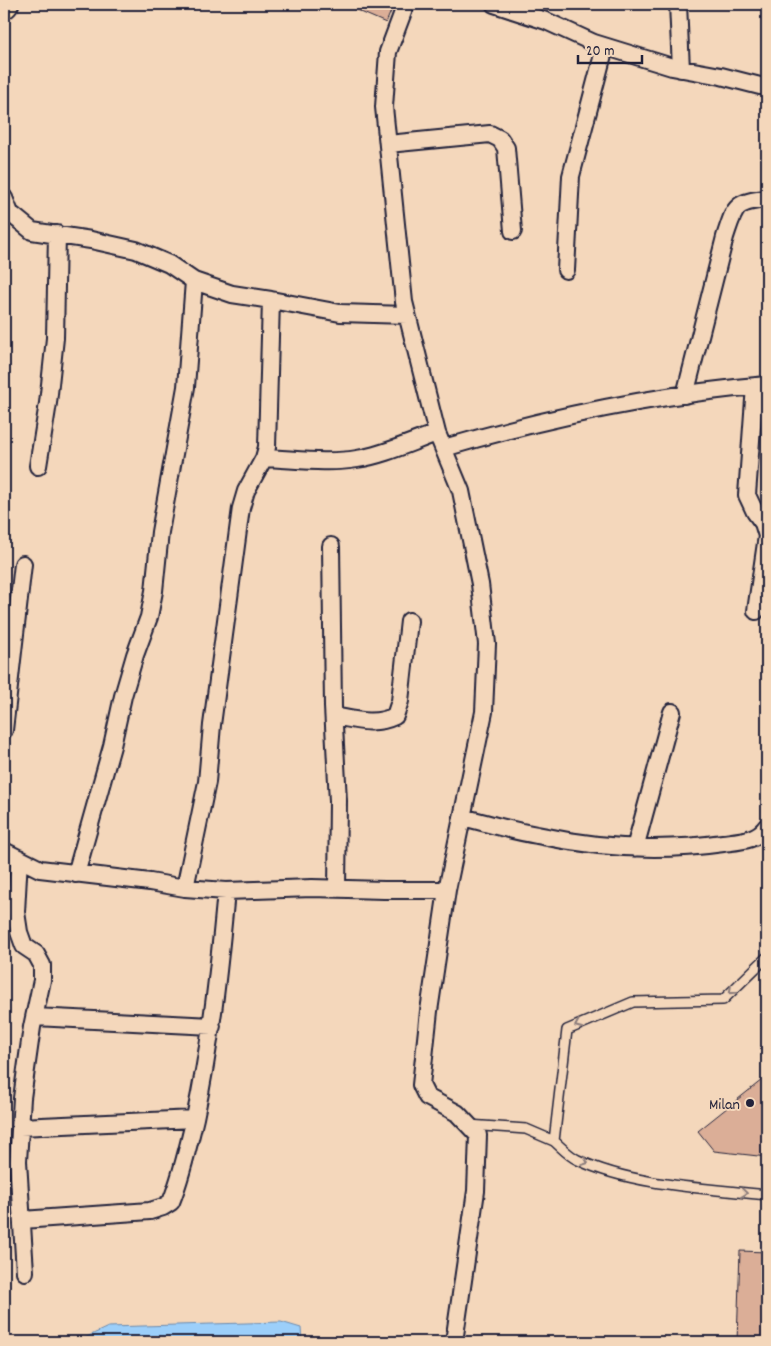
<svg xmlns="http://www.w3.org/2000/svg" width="771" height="1346" viewBox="0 0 771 1346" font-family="Dekko,sans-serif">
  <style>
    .water { fill: #9ccffa; stroke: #6b8aae }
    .building { fill: #dbae97; stroke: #22223b }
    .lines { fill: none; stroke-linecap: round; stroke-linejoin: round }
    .service-casing { stroke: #22223b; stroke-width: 12 }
    .minor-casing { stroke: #22223b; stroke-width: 20 }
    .primary-casing { stroke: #22223b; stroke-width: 30 }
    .service { stroke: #f4d7bb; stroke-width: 9 }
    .minor { stroke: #f4d7bb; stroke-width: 16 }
    .primary { stroke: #fddcac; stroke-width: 26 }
    .oneway { stroke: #8b7c7b }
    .poi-dot { fill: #22223b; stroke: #f4d7bb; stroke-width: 2 }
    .labels { text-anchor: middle; stroke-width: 4; stroke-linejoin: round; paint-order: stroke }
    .poi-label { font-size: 16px; fill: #22223b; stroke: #f4d7bb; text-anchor: end }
  </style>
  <rect width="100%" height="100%" fill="#f4d7bb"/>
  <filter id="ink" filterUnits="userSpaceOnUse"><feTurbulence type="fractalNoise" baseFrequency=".02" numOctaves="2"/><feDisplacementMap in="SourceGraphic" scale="10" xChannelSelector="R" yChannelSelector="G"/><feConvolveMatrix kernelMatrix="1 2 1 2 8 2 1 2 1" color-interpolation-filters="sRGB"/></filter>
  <g filter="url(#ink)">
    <path class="water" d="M281 1322 301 1328 302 1342H76L108 1327Z"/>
    <path class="building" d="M348 4H394L386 23 347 6Z
      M767 1076V1157L714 1151 698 1131Z
      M740 1251 767 1252V1342H737Z"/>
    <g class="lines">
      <defs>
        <path id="service" d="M767 957 723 1000 633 1002 567 1030 554 1141C561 1147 569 1156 578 1160 633 1186 707 1188 767 1195
          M468 1125 526 1129 554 1141"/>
        <path id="minor" d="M406 4 388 52 384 107 404 302 437 433 461 491 480 584 487 644 484 712 447 890
          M494 4 546 21 594 43 672 67 721 76 760 86H767
          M678 4 681 69
          M388 144 490 134 500 139 506 148 513 231
          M4 198 10 213 32 231 91 240 136 250 169 264 194 281 232 294 271 300 340 313 407 315
          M566 270 571 176 605 47
          M755 386 747 495 755 512 763 523 767 536 756 611
          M685 395 725 237C735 207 734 202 767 199
          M444 448C549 417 658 394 767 385
          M264 458C294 459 327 464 357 459 384 455 411 442 437 433
          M38 466 48 403 55 338 57 234
          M331 546 333 707 338 801 337 889
          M334 716C356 720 374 726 395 716L400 701 409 621
          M4 730 23 564
          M462 817C487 823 512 831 537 835 597 848 661 852 723 843 739 841 757 841 767 826
          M635 848 672 712
          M4 851 40 869 150 882 185 888 226 891 312 888 384 890H447L429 1011 421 1085 427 1097 457 1113 478 1135 476 1191 454 1342
          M19 858 16 912 19 932 24 946 36 954 42 965V980L32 1027 22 1098 18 1161 25 1272
          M76 874 112 746 123 696 135 655 149 617 154 591 160 532 186 387 194 281
          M185 888 207 782 212 725 241 508 246 491 264 458 267 447 271 300
          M35 1017 212 1026
          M20 1127 194 1119
          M22 1220 150 1211 163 1207 171 1202C182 1175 188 1147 195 1118 211 1043 219 968 226 891"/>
        <path id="primary" d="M4 5 5 4"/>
      </defs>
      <use href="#service" class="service-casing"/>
      <use href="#minor" class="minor-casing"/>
      <use href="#primary" class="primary-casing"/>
      <use href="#service" class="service"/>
      <use href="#minor" class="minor"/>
      <use href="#primary" class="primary"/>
    </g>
    <defs><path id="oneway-chevron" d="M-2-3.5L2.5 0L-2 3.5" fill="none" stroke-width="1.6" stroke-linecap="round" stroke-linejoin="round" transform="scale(1.25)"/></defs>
    <g class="oneway">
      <use href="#oneway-chevron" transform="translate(732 991) rotate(136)"/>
      <use href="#oneway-chevron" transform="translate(578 1025) rotate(157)"/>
      <use href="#oneway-chevron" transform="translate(585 1162) rotate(21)"/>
      <use href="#oneway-chevron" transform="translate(744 1193) rotate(7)"/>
    </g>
  </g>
  <circle class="poi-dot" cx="750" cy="1103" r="5"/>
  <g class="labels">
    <g class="poi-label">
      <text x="740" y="1109">Milan</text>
    </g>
  </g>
  <rect width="771" height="1346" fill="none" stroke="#f4d7bb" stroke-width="20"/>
  <rect x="10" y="10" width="751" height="1326" fill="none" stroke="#22223b" stroke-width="2" filter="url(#ink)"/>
  <path d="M578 55v8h64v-8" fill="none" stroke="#22223b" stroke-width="2.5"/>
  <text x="586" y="55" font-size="15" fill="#22223b" stroke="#f4d7bb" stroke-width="4" paint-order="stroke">20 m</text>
</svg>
